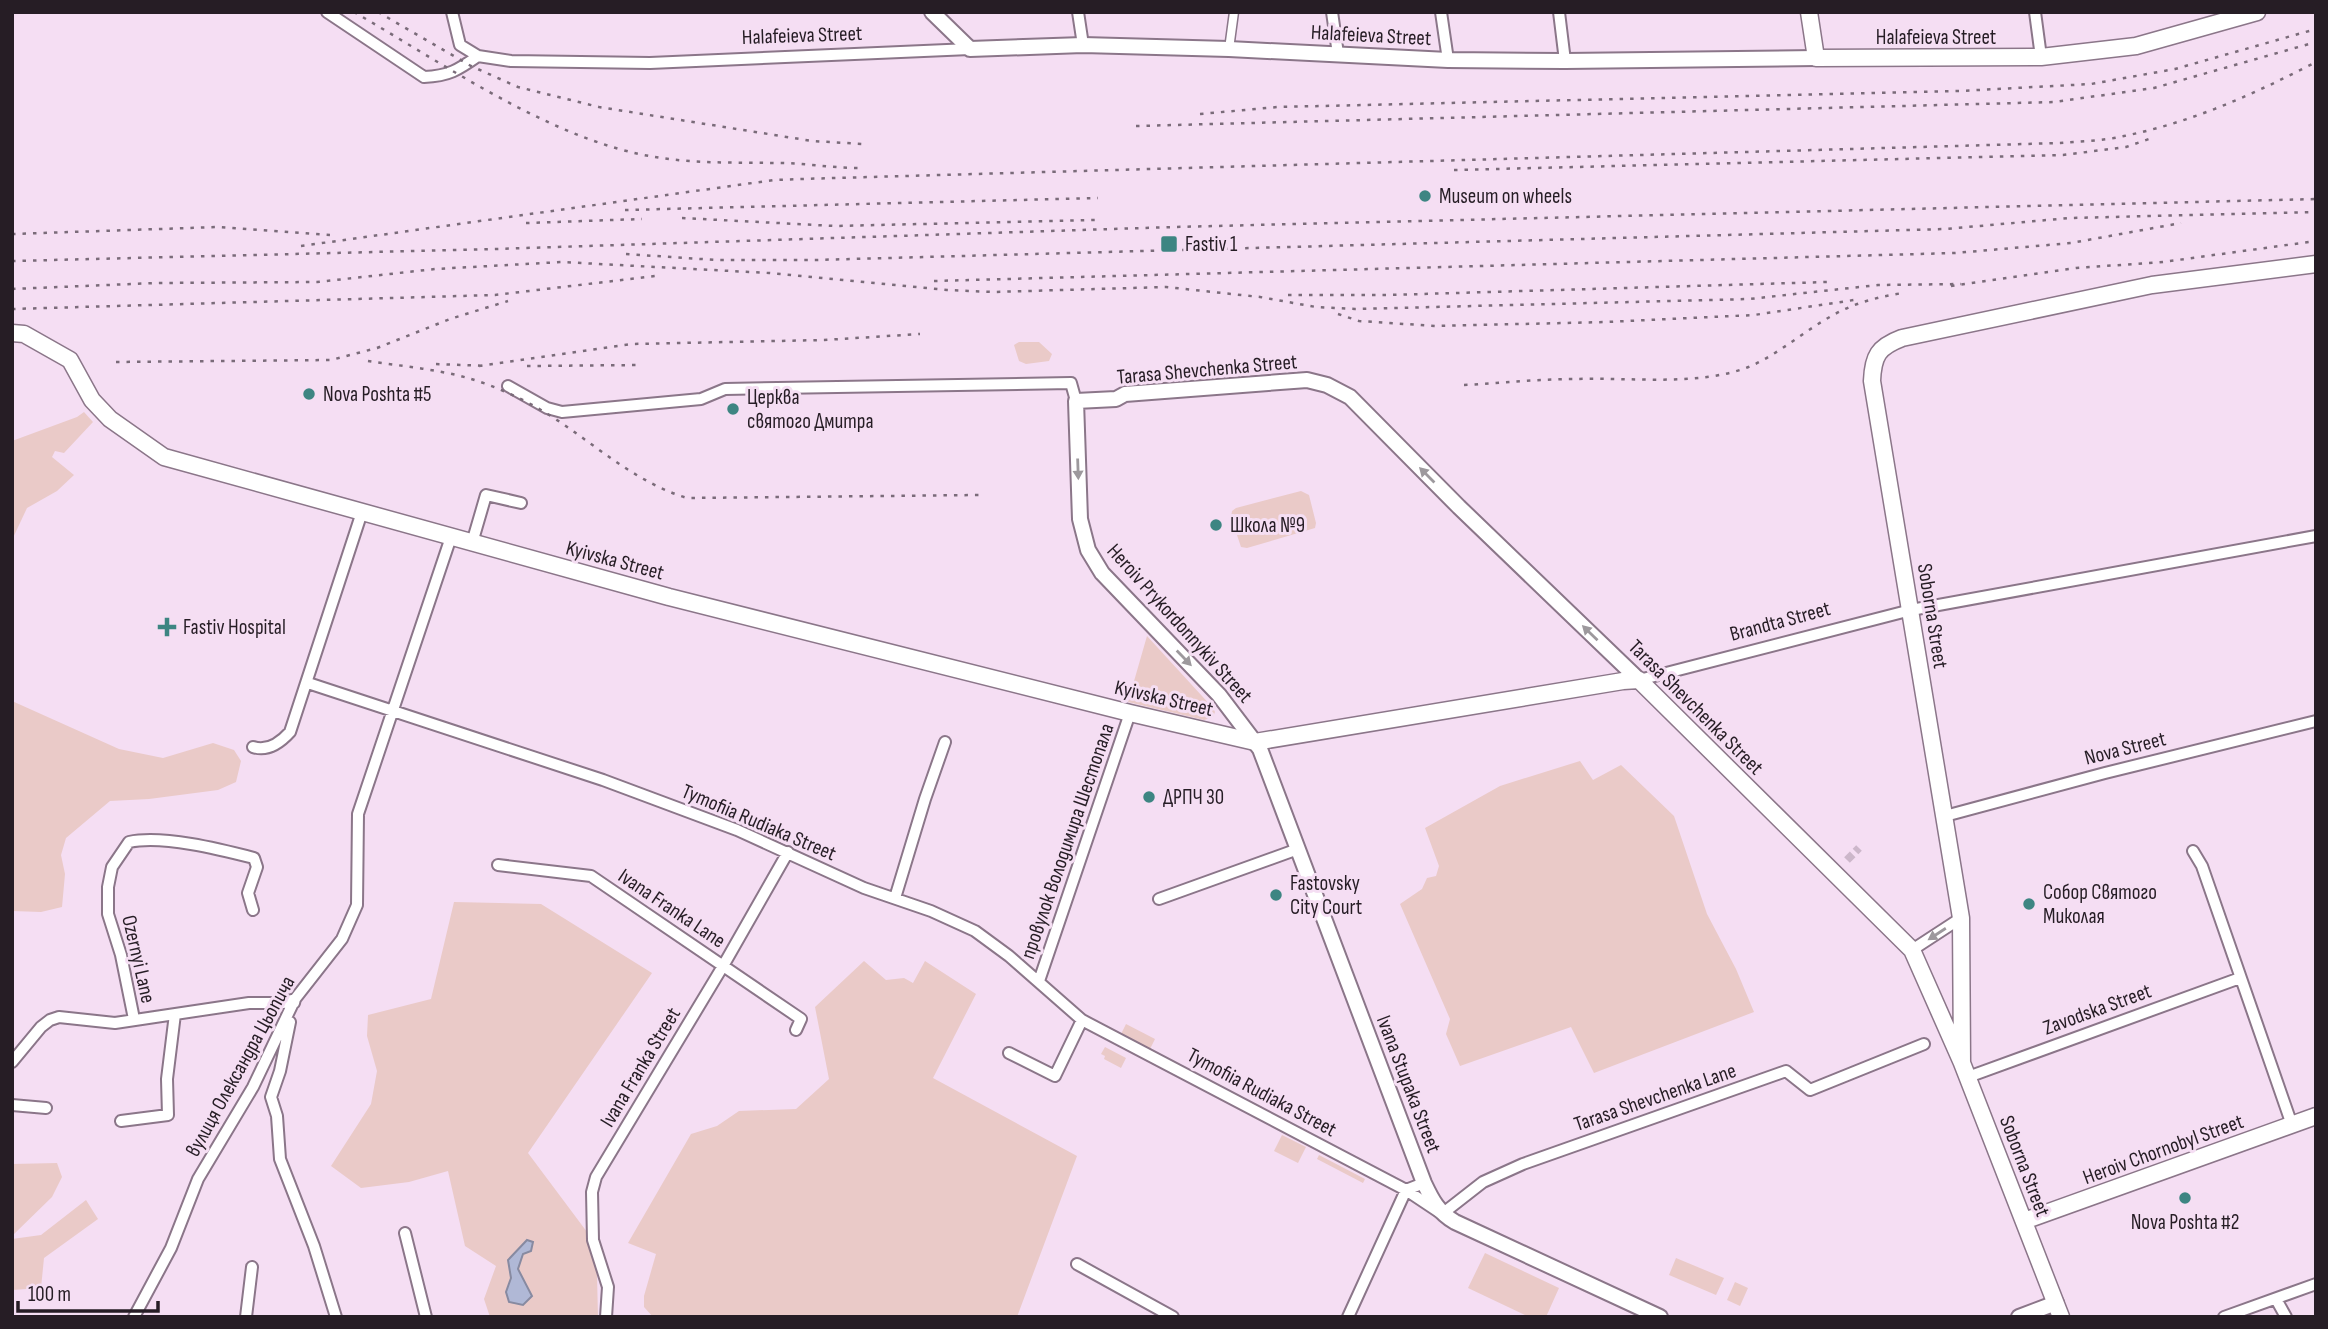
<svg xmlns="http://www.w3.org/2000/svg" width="2328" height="1329" viewBox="0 0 2328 1329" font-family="'Sofia Sans Condensed',sans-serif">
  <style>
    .green { fill: #eacac8 }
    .water { fill: #b0b8d6; stroke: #878aa1; stroke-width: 2 }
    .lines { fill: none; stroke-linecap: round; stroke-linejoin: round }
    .pedestrian-tunnel { stroke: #ccb7ca; stroke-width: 8; stroke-dasharray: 8 4; stroke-linecap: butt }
    .pedestrian-casing { stroke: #8b7689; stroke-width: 11 }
    .minor-casing { stroke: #8b7689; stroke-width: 14 }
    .tertiary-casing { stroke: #8b7689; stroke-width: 18 }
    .secondary-casing { stroke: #8b7689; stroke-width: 19 }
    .pedestrian { stroke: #fff; stroke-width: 8 }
    .minor { stroke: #fff; stroke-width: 10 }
    .tertiary { stroke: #fff; stroke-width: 14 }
    .secondary { stroke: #fff; stroke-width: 16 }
    .rail { stroke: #7a6b79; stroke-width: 2.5; stroke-dasharray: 3.5 7; stroke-linecap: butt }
    .oneway { fill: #9d999d }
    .poi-dot { fill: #3d8582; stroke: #f5def3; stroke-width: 2.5 }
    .labels { text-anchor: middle; stroke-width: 6; stroke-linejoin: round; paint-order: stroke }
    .street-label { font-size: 21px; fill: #261d25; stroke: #f5def3 }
    .poi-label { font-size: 21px; fill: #261d25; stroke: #f5def3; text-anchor: start }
  </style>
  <rect width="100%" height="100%" fill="#f5def3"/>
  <path class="green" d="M1019 342H1039L1052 354 1049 361 1026 364 1019 361 1014 345Z
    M84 412 93 422 64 453 55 451 52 457 74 475 57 491 27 508 12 540V441L77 417Z
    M1301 491 1309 495 1316 523 1315 528 1247 548 1241 547 1231 517 1232 511 1236 508Z
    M1147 636 1213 708 1215 712 1213 717 1204 720 1128 702Z
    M12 701 119 749 163 758 213 743 234 750 241 761 236 782 218 790 149 799 110 801 66 838 61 855 65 874 62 907 41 912 12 911Z
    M1580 761 1593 780 1621 765 1674 816 1707 914 1736 969 1754 1012 1594 1073 1571 1027 1460 1066 1446 1034 1450 1019 1400 904 1422 889 1427 878 1436 876 1439 866 1425 828 1500 786Z
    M454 902 541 904 652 973 528 1153 590 1236 597 1275 598 1317H490L484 1299 496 1266 465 1246 448 1171 409 1182 361 1188 331 1166 371 1104 377 1071 367 1036 368 1015 431 999Z
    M864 961 886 980 904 978 913 983 925 961 976 994 933 1078 1077 1156 1017 1317H653L644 1307V1296L656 1254 628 1243 691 1134 717 1126 739 1111 796 1109 829 1079 815 1007Z
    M1126 1024 1155 1039 1149 1051 1120 1036Z
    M1105 1047 1126 1058 1121 1068 1104 1059 1105 1056 1101 1054Z
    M1282 1135 1306 1147 1298 1163 1274 1151Z
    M1319 1155 1365 1179 1363 1183 1317 1159Z
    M57 1163 62 1177 52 1197 12 1236V1164Z
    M86 1200 98 1219 44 1258 41 1288 12 1290V1239L41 1235Z
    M1485 1253 1559 1288 1546 1317H1529L1468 1288Z
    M1676 1258 1724 1278 1716 1295 1669 1275Z
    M1735 1282 1748 1288 1740 1306 1727 1300Z"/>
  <path class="water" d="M527 1240 533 1242 531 1251 523 1254 518 1269 532 1296 523 1305 509 1302 506 1292 511 1278 508 1260Z"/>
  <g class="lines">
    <path class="pedestrian-tunnel" d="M1847 860 1859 848"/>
    <defs>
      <path id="pedestrian" d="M1229 49 1234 12"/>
      <path id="minor" d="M327 12 424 77C449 76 458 70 478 56
        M452 12 460 45 478 56 511 61 650 63 970 49
        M1078 12 1083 45
        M1332 12 1338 54
        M1441 12 1448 60
        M1559 12 1565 61
        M2035 12 2041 57
        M508 386 547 408 562 412 701 399 725 389 1071 383 1076 401
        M472 543 486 495 521 503
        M1639 680 1911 610 2316 536
        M308 683 603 780 737 830 864 888 931 911 975 931 1009 956 1082 1020 1406 1190 1424 1183
        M253 747C268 752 280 743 290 732L362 512
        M1945 816 2105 773 2316 721
        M2193 851 2202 866 2292 1125
        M498 865 591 876 801 1019 796 1030
        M895 898 925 799 945 742
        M1159 899 1298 849
        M1912 950 1961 918
        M1039 981 1130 713
        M134 1019 121 955 108 914V887L112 867 129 842C163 835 219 849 254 858L257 867 248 893 253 910
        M290 1022 280 1071 271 1097 277 1116 280 1159 314 1246 336 1317
        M1009 1053 1055 1076 1082 1020
        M12 1062 41 1027 50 1020 59 1017 115 1023 249 1003H283L295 999 294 1003
        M1968 1077 2240 978
        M12 1105 46 1108
        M121 1121 168 1115 167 1079 175 1014
        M405 1233 426 1317
        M1077 1264 1173 1317
        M2276 1299 2286 1317
        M134 1317 171 1248 198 1179 253 1087 295 999 342 939 357 905 358 814 451 537
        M246 1317 252 1267
        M606 1317 608 1287 593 1240 592 1192 596 1177 723 966 788 852
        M1348 1317 1406 1190 1442 1214 1483 1182 1523 1164 1786 1071 1810 1090 1924 1044
        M2224 1317 2316 1284"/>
      <path id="tertiary" d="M932 12 970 49 1083 45 1229 49 1448 60 1565 61 1816 58
        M1639 680 1459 507 1350 397 1327 385 1307 380 1125 394 1116 399 1076 401 1080 519 1088 550 1102 573 1219 695 1260 749 1424 1183C1432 1200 1438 1212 1455 1222L1660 1317
        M2019 1317 2056 1303"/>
      <path id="secondary" d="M1809 12 1816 58 2041 57 2136 46 2257 12
        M12 333 24 334 70 360 92 400 110 419 164 457 669 597 1130 713 1255 742 1623 681 1639 680 1912 950 1962 1063
        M2024 1221 2316 1116
        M2061 1317 1962 1063 1961 918 1872 381C1873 356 1878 347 1902 338L2152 285 2316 264"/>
    </defs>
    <use href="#pedestrian" class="pedestrian-casing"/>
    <use href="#minor" class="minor-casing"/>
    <use href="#tertiary" class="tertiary-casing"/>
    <use href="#secondary" class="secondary-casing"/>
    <use href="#pedestrian" class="pedestrian"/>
    <use href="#minor" class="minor"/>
    <use href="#tertiary" class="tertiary"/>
    <use href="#secondary" class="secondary"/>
    <path class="rail" d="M354 12C437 60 528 123 619 149 676 165 721 162 778 163 805 163 831 168 858 168
      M378 12 471 66 518 87 599 107 812 141 862 144
      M1200 114 1278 107 1959 91 2091 84 2175 69 2316 29
      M1136 126 2054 102 2154 88 2316 42
      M1454 170 2063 155 2126 147 2149 139
      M625 210 1098 198
      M682 218 835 226 1095 220
      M526 223 642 219
      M12 234 218 227 330 235
      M301 246 774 180 800 179 2060 143C2081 141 2104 141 2124 136 2193 122 2254 94 2316 62
      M626 254 716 260H815L1945 229 2070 218 2316 212
      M12 261 495 249 1174 227 2316 199
      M934 281 1955 253 2071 243 2181 223
      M1951 286 2076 268 2163 262 2316 241
      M12 289 155 283 317 282 435 269 562 262 769 273 947 290 993 292 1166 287 1260 297 1316 307 1355 309 1749 299 1878 285 1961 284
      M1288 295H1388L1827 282
      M12 309 495 295 655 276
      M1338 314 1359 321 1435 326 1606 322 1754 315 1854 300
      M368 361C400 366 436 369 468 378 492 385 519 397 541 410 590 439 631 481 687 498L980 495
      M116 362 331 360 377 348 450 319 508 301
      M436 364 488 366
      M479 366 632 344 824 340 920 334
      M527 366 642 365
      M1464 385C1502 383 1539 379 1576 379 1630 377 1700 387 1751 366 1778 354 1802 333 1828 318 1851 304 1876 297 1903 293"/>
  </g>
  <defs><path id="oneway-solid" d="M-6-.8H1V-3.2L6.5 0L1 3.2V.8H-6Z" transform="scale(1.75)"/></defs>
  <g class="oneway">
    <use href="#oneway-solid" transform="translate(1078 469) rotate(88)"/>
    <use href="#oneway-solid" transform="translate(1427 475) rotate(-135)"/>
    <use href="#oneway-solid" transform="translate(1590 633) rotate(-136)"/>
    <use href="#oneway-solid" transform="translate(1184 658) rotate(46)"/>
    <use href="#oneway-solid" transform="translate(1937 934) rotate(147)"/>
  </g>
  <g class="poi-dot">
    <circle cx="1425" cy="196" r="7"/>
    <rect x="1160" y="235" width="18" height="18" rx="3.5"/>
    <circle cx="309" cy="394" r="7"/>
    <circle cx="733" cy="409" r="7"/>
    <circle cx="1216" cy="525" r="7"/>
    <path d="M163.5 616.5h7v7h7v7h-7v7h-7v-7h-7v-7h7z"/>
    <circle cx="1149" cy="797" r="7"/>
    <circle cx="1276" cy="895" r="7"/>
    <circle cx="2029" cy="904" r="7"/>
    <circle cx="2185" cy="1198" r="7"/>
  </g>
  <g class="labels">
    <g class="street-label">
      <text transform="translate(802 35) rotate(-2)" y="7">Halafeieva Street</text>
      <text transform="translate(1371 35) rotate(3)" y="7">Halafeieva Street</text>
      <text x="1936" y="44">Halafeieva Street</text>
      <text transform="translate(1207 369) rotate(-5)" y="7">Tarasa Shevchenka Street</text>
      <text transform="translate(615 560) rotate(15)" y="7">Kyivska Street</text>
      <text transform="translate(1933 616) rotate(81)" y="7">Soborna Street</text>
      <text transform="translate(1780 621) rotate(-15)" y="7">Brandta Street</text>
      <text transform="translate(1180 623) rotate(48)" y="7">Heroiv Prykordonnykiv Street</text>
      <text transform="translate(1164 698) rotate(13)" y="7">Kyivska Street</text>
      <text transform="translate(1696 707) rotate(45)" y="7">Tarasa Shevchenka Street</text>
      <text transform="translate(2125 748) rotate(-14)" y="7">Nova Street</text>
      <text transform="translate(759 822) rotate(23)" y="7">Tymofiia Rudiaka Street</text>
      <text transform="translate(1067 841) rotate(-71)" y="7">провулок Володимира Шестопала</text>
      <text transform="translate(672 908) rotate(34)" y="7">Ivana Franka Lane</text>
      <text transform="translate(139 959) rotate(77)" y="7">Ozernyi Lane</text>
      <text transform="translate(2097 1009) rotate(-20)" y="7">Zavodska Street</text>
      <text transform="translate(240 1066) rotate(-61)" y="7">вулиця Олександра Цьопича</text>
      <text transform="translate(640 1067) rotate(-59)" y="7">Ivana Franka Street</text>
      <text transform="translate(1409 1084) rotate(69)" y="7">Ivana Stupaka Street</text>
      <text transform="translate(1262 1092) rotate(28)" y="7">Tymofiia Rudiaka Street</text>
      <text transform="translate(1655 1097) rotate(-19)" y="7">Tarasa Shevchenka Lane</text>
      <text transform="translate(2163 1149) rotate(-20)" y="7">Heroiv Chornobyl Street</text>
      <text transform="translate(2025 1166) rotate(69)" y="7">Soborna Street</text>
    </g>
    <g class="poi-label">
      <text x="1439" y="203">Museum on wheels</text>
      <text x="1185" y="251">Fastiv 1</text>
      <text x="323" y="401">Nova Poshta #5</text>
      <text x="747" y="404">Церква<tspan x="747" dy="24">святого Дмитра</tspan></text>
      <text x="1230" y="532">Школа №9</text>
      <text x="183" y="634">Fastiv Hospital</text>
      <text x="1163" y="804">ДРПЧ 30</text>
      <text x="1290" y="890">Fastovsky<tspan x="1290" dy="24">City Court</tspan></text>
      <text x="2043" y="899">Собор Святого<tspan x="2043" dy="24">Миколая</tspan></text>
      <text x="2185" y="1229" text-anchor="middle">Nova Poshta #2</text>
    </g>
  </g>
  <rect width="2328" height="1329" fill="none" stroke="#261d25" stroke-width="28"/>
  <path d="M18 1301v10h140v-10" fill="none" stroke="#261d25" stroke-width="3.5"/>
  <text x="28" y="1301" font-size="21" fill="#261d25" stroke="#f5def3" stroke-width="5" paint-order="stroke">100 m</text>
</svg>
